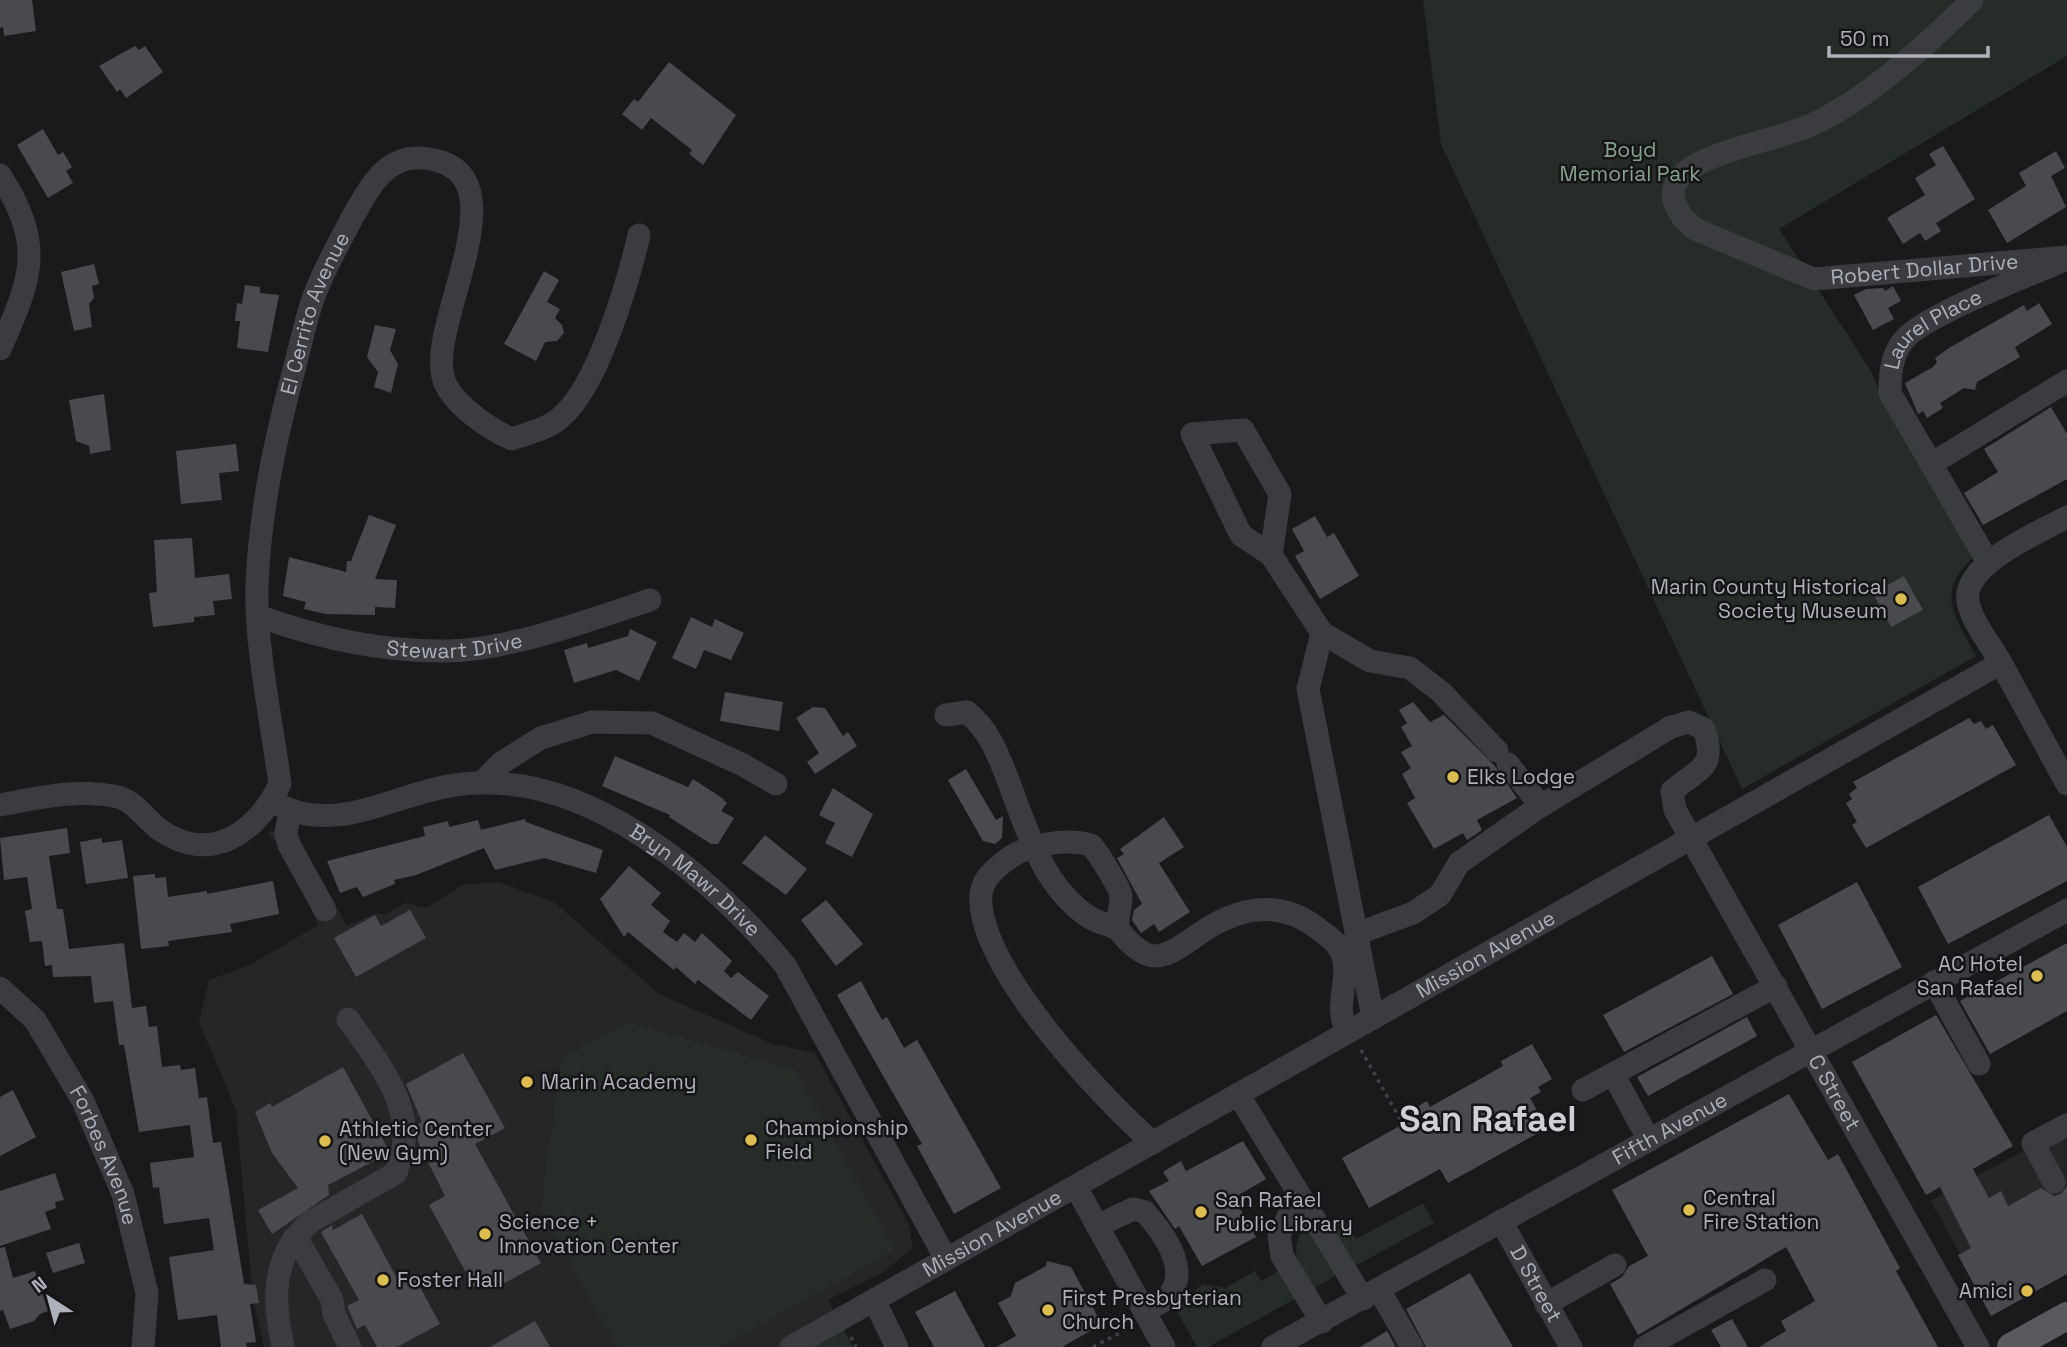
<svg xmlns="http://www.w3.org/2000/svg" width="2067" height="1347" viewBox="0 0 2067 1347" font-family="'Space Grotesk',sans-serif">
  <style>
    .built { fill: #262629 }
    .green { fill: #262d28 }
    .building { fill: #494a4e }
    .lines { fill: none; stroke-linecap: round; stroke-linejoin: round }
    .path { stroke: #414247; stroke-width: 3.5; stroke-dasharray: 3.5 5; stroke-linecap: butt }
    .minor { stroke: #3b3c40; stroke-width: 23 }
    .major { stroke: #58585f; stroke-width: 28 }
    .poi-dot { fill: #ddbd50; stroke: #151517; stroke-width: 2.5 }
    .labels { text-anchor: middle; stroke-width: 5; stroke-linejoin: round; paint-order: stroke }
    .park-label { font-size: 21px; fill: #87a28c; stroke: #151517 }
    .street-label { font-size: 21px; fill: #aeb0ba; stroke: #151517 }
    .poi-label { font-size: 21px; fill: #aeb0ba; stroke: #151517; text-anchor: start }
    .town-label { font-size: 35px; font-weight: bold; fill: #ced0d6; stroke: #151517 }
  </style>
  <rect width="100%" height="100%" fill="#1a1a1c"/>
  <path class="built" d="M295 830 347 926 376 913 385 914 406 903 426 908 462 885 498 882 554 902 659 994 773 1044 815 1053 908 1223 913 1248 882 1273 828 1300 853 1347H264L253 1300 236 1110 199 1022 209 980 250 965 318 925 297 872 268 832Z
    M2067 1127V1273L1991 1311 1931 1201Z"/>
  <path class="green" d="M1423 0H2067V56L1779 229 1869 368 1889 410 1976 555C1934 591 1954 615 1976 656L1742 789 1441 144Z
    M628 1022 795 1070 895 1250 720 1347H617L541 1210 561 1058Z
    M1423 1203 1434 1223 1353 1267 1329 1223 1342 1216 1356 1239Z
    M1306 1230 1311 1232 1335 1276 1313 1289C1300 1270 1290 1257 1300 1234Z
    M1255 1271 1261 1281 1279 1271 1295 1299 1208 1347H1197L1175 1308 1203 1284 1225 1288Z
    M844 1330 853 1347H814Z"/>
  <path class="building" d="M0 0H32L36 31 4 36 3 27 0 28Z
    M135 46 139 50 145 46 163 72 126 98 120 89 117 92 99 66Z
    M669 62 736 115 703 165 689 154 692 150 651 118 642 130 622 114 634 99 638 102Z
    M43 129 58 155 63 152 72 167 66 171 73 183 48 198 17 145Z
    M1943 146 1975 199 1936 223 1941 231 1925 241 1920 233 1903 244 1887 218 1925 195 1915 178 1936 165 1929 154Z
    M2056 151 2065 168 2051 176 2066 207 2007 243 1988 210 2026 186 2019 173Z
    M94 264 99 284 92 286 94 298 89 304 92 327 74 331 61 272Z
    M544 271 559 280 547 302 560 309 555 318 562 325 564 333 557 341 545 342 536 361 504 344Z
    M245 285 260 287V293L279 295 268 352 237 348 240 321H235L237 303 242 304Z
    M1893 286 1901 301 1888 308 1894 319 1873 330 1854 295 1866 289 1883 288 1885 291Z
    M2039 303 2052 324 2015 347 2020 357 1977 382 1975 390 1964 388 1940 403 1943 408 1927 418 1923 411 1918 414 1905 383 1933 367 1937 362 1935 358 1949 348 2024 305 2027 311Z
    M375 325 396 329 390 350 398 364 391 393 374 387 378 372 367 357Z
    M104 394 111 450 90 454 89 446 76 441 69 400Z
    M2051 407 2067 434V479L1983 525 1964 493 1998 472 1984 449Z
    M236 444 239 471 219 473 222 500 181 504 176 451Z
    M369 515 396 525 375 579 397 580 395 608 375 607V615L326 614 304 609 306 602 283 596 289 557 346 572 347 561H351Z
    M1315 516 1327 537 1334 533 1359 576 1320 599 1295 556 1304 551 1292 529Z
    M192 538 195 578 229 574 232 599 213 601 215 615 194 617V622L153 627 149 593 157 592 154 540Z
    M1904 576 1923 610 1891 627 1873 593Z
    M691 617 712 627 715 619 744 633 731 660 704 650 696 669 672 658Z
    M630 629 657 642 639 681 616 670 574 683 564 650 587 643 588 648 628 636Z
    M725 692 783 702 779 731 720 721Z
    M1413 702 1430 722 1444 715 1494 765 1517 798 1477 820 1482 830 1467 840 1463 833 1434 849 1407 803 1415 798 1402 774 1411 768 1401 752 1412 746 1401 727 1407 723 1399 710Z
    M813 707 825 708 843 736 848 732 857 746 815 774 807 762 819 753 796 718Z
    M1969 718 1974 724 1981 721 1986 729 1993 725 2016 765 1866 848 1852 825 1857 822 1846 803 1852 799 1849 794 1857 788 1853 782Z
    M615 756 688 787 693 779 722 798 727 803 721 811 734 818 718 844H711L669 817 670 815 602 786Z
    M966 769 996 820 1003 816 1002 838 995 844 983 841 948 780Z
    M833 788 873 814 852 857 825 843 835 823 819 815Z
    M2049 815 2067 847V881L1948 944 1918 887Z
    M1164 817 1184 847 1159 863 1190 912 1159 932 1154 924 1141 933 1132 920 1134 910 1142 904 1117 858 1124 854 1120 849Z
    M525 819 526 822 603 850 596 873 544 858 495 870 484 848 416 875 394 880 395 884 363 897 357 887 340 893 327 861 425 836 423 827 448 821 449 827 478 820 481 830Z
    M67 828 70 853 49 856 57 909H63L69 949 124 943 132 1008 146 1006 149 1027 157 1026 162 1067 180 1065 181 1070 195 1068 199 1098 207 1097 213 1143 221 1142 244 1284 256 1285 259 1303 250 1304 256 1342 246 1343 247 1347H221L217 1315 178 1320 169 1257 214 1250 209 1218 164 1224 159 1187 153 1188 150 1163 194 1157 190 1125 139 1132 124 1045H119L113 1001 94 1003 91 976 53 977 52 965 45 966 42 941 30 942 25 911 32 909 27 877 4 880 0 838Z
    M765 835 807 869 786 895 742 863Z
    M102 838V843L122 840 128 878 86 884 80 842Z
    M629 866 661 893 651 905 670 921 663 932 677 942 684 933 695 942 702 933 732 961 724 971 731 978 738 972 769 996 751 1020 698 980 695 984 676 967 674 970 628 932 624 937 600 899Z
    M155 874V878L166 877 168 897 207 891V894L273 881 279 914 230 924 232 932 168 941 169 946 141 949 133 876Z
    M1857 882 1902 967 1822 1009 1778 925Z
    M826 900 863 944 836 966 801 920Z
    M410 910 426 938 356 977 334 938 375 915 381 926Z
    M2067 943V1011L1990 1054 1960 1001Z
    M1712 956 1733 994 1624 1052 1603 1015Z
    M861 981 882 1020 887 1017 904 1048 917 1040 1001 1188 954 1214 917 1146 922 1144 837 995Z
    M1936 1015 2013 1146 1973 1169 1989 1198 2001 1191 2008 1206 2041 1188 2054 1196 2061 1194 2067 1186V1274L1991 1316 1958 1255 1971 1248 1940 1187 1926 1195 1852 1062Z
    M1747 1017 1757 1036 1648 1096 1637 1077Z
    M1532 1044 1552 1079 1538 1087 1541 1092 1530 1098 1547 1128 1448 1183 1440 1169 1369 1208 1342 1158 1414 1118 1410 1111 1427 1101 1430 1107 1503 1066 1501 1061Z
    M463 1053 505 1128 475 1144 541 1263 492 1290 486 1281 474 1287 429 1205 445 1196 418 1142V1124L422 1122 406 1084Z
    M343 1067 388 1149 387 1154 328 1185 329 1195 272 1234 258 1210 298 1188 272 1153 255 1112 270 1103 272 1107Z
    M13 1090 36 1137 0 1156V1097Z
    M1789 1094 1828 1160 1838 1154 1900 1268 1896 1271 1938 1347H1759L1786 1331 1781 1321 1815 1301 1786 1247 1638 1335 1610 1284 1622 1277 1629 1266 1648 1256 1612 1190Z
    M1243 1141 1266 1179 1234 1198 1256 1237 1202 1266 1179 1226 1175 1229 1149 1191 1169 1181 1163 1172 1181 1161 1186 1171Z
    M55 1173 64 1200 55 1202 56 1208 45 1212 51 1229 0 1246V1191Z
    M362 1214 399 1282 413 1274 440 1324 397 1347H377L365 1325 357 1329 347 1306 359 1300 321 1232 332 1225 333 1230Z
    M79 1243 85 1263 53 1273 46 1253Z
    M5 1247 13 1278 35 1271 48 1311 40 1314 34 1321 10 1329 3 1310 0 1311V1248Z
    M1047 1261 1071 1267 1098 1317 1092 1330 1062 1347H996L1016 1336 998 1303 1011 1296 1015 1283 1046 1266Z
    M1470 1273 1513 1347H1426L1406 1309Z
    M955 1291 985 1347H934L915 1312Z
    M1732 1319 1748 1347H1721L1711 1330Z
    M535 1321 550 1347H490Z
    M1387 1331 1396 1347H1360Z"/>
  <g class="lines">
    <path class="path" d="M1361 1050 1400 1119
      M851 1337 856 1347
      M1093 1347 1131 1327"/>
    <g class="minor">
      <path id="s1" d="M1972 0C1928 44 1868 99 1811 125 1779 139 1708 152 1685 172 1662 191 1677 215 1695 229L1814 279 2067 257"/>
      <path d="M0 175C45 246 32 277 0 349"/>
      <path d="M1931 464 2067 381"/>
      <path d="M1271 555 1280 494 1243 430 1192 434 1241 535 1271 555 1322 633 1308 689 1373 1018"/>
      <path id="s2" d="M1988 562 1890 393C1890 374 1891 357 1903 341 1920 317 2025 277 2058 263"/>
      <path id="s3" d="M258 616C319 638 382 652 447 651 509 650 591 620 650 600"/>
      <path d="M1322 633 1370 661 1410 668 1441 692 1497 751"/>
      <path d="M2001 663 2067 784"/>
      <path d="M946 715 967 712C989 730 998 754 1008 780 1026 828 1043 887 1089 917 1097 922 1109 925 1118 929"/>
      <path d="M1508 764 1541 806"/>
      <path d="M482 783 501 763 541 738 592 722 652 723 743 765 776 784"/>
      <path id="s4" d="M272 801C333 838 392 794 455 785 582 766 709 874 785 965L946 1259"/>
      <path id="s5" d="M0 805C38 798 79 788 118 797 135 801 146 820 160 830 211 865 256 833 280 784 272 724 255 645 257 585 260 509 276 436 296 362 302 339 307 313 316 291 326 266 339 243 351 220 363 199 377 169 401 161 413 156 430 158 442 162 515 188 429 323 443 377 450 403 489 429 512 439 529 433 548 429 561 417 598 386 628 282 639 235"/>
      <path d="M290 812 286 833 289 845 325 910"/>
      <path id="s6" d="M1356 934 1413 913 1440 895 1459 863 1536 809 1671 727 1689 722 1704 729C1717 769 1700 767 1672 791L1675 810 1978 1347"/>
      <path d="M1934 982 1979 1064"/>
      <path id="s7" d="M0 988 35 1020 83 1101 123 1194 147 1293 143 1347"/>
      <path d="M1613 1074 1649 1140"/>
      <path d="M1583 1090 1776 986"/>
      <path d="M1238 1094 1363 1299"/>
      <path d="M1153 1143C1102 1098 975 965 981 894 983 878 994 870 1005 861 1026 844 1066 838 1091 845 1097 851 1121 889 1121 896 1121 907 1117 917 1118 929 1126 940 1142 957 1157 956 1175 954 1193 937 1208 928 1245 906 1282 901 1317 928 1323 933 1332 938 1337 945 1357 972 1330 1004 1348 1032"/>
      <path d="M2054 1182 2033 1143 2067 1125"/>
      <path d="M1076 1187 1164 1347"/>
      <path d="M1299 1196 1279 1235 1282 1256 1322 1322"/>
      <path id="s8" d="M1501 1221 1571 1347"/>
      <path d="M1097 1226 1133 1209 1145 1212C1164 1234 1191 1270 1168 1297 1163 1303 1151 1307 1144 1311"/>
      <path d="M294 1239 310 1222 396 1173C400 1158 407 1141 404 1125 399 1085 369 1050 348 1019"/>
      <path d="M1379 1290 1412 1347"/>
      <path d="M874 1300 897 1347"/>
      <path d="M1546 1304 1615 1265"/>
      <path d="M283 1347C275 1309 271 1273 294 1239L299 1242 332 1300 334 1314 350 1347"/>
      <path id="s9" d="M791 1347 2001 663C1991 645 1971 621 1968 601 1962 564 2040 532 2067 517"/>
      <path id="s10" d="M1273 1347 2067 910"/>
      <path d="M1645 1347 1765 1280"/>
    </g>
    <path class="major" d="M2011 1347 2067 1316"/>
  </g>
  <g class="poi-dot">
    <circle cx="1901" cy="599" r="7"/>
    <circle cx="1453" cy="777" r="7"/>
    <circle cx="2037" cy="976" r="7"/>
    <circle cx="527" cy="1082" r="7"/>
    <circle cx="751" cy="1140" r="7"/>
    <circle cx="325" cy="1141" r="7"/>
    <circle cx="1689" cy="1210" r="7"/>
    <circle cx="1201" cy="1212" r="7"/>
    <circle cx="485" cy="1234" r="7"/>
    <circle cx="383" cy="1280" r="7"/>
    <circle cx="2027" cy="1291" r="7"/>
    <circle cx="1048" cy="1310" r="7"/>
  </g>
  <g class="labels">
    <g class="park-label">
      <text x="1630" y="157">Boyd<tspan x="1630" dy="24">Memorial Park</tspan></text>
    </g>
    <g class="street-label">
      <text dy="7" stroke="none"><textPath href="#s1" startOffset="648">Robert Dollar Drive</textPath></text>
      <text dy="7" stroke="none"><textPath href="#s5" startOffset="802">El Cerrito Avenue</textPath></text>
      <text dy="7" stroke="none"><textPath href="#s2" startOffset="280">Laurel Place</textPath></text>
      <text dy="7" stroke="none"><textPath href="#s3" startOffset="201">Stewart Drive</textPath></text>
      <text dy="7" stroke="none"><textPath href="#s4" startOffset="457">Bryn Mawr Drive</textPath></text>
      <text dy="7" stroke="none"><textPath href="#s9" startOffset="798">Mission Avenue</textPath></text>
      <text dy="7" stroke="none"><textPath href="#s6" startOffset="840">C Street</textPath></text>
      <text dy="7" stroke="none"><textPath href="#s10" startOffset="453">Fifth Avenue</textPath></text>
      <text dy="7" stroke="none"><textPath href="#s7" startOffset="200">Forbes Avenue</textPath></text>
      <text dy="7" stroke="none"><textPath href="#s9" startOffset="231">Mission Avenue</textPath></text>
      <text dy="7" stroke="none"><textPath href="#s8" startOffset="72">D Street</textPath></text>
    </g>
    <g class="poi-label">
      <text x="1887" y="594" text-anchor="end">Marin County Historical<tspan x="1887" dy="24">Society Museum</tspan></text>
      <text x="1467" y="784">Elks Lodge</text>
      <text x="2023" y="971" text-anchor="end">AC Hotel<tspan x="2023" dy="24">San Rafael</tspan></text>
      <text x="541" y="1089">Marin Academy</text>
      <text x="765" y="1135">Championship<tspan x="765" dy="24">Field</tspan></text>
      <text x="339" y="1136">Athletic Center<tspan x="339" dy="24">(New Gym)</tspan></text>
      <text x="1703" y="1205">Central<tspan x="1703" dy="24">Fire Station</tspan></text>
      <text x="1215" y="1207">San Rafael<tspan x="1215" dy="24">Public Library</tspan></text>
      <text x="499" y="1229">Science +<tspan x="499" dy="24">Innovation Center</tspan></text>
      <text x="397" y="1287">Foster Hall</text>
      <text x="2013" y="1298" text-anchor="end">Amici</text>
      <text x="1062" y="1305">First Presbyterian<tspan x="1062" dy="24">Church</tspan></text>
    </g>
    <g class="town-label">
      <text x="1488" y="1131">San Rafael</text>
    </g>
  </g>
  <g transform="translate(49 1298) rotate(324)" stroke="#151517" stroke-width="5" paint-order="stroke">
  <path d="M0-5L12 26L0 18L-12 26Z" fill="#aeb0ba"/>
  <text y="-10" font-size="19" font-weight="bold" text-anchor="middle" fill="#aeb0ba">N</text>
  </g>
  <path d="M1829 46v10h159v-10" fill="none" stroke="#aeb0ba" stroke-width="3.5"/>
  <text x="1840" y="46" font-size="21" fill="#aeb0ba" stroke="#151517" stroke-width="5" paint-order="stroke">50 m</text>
</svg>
